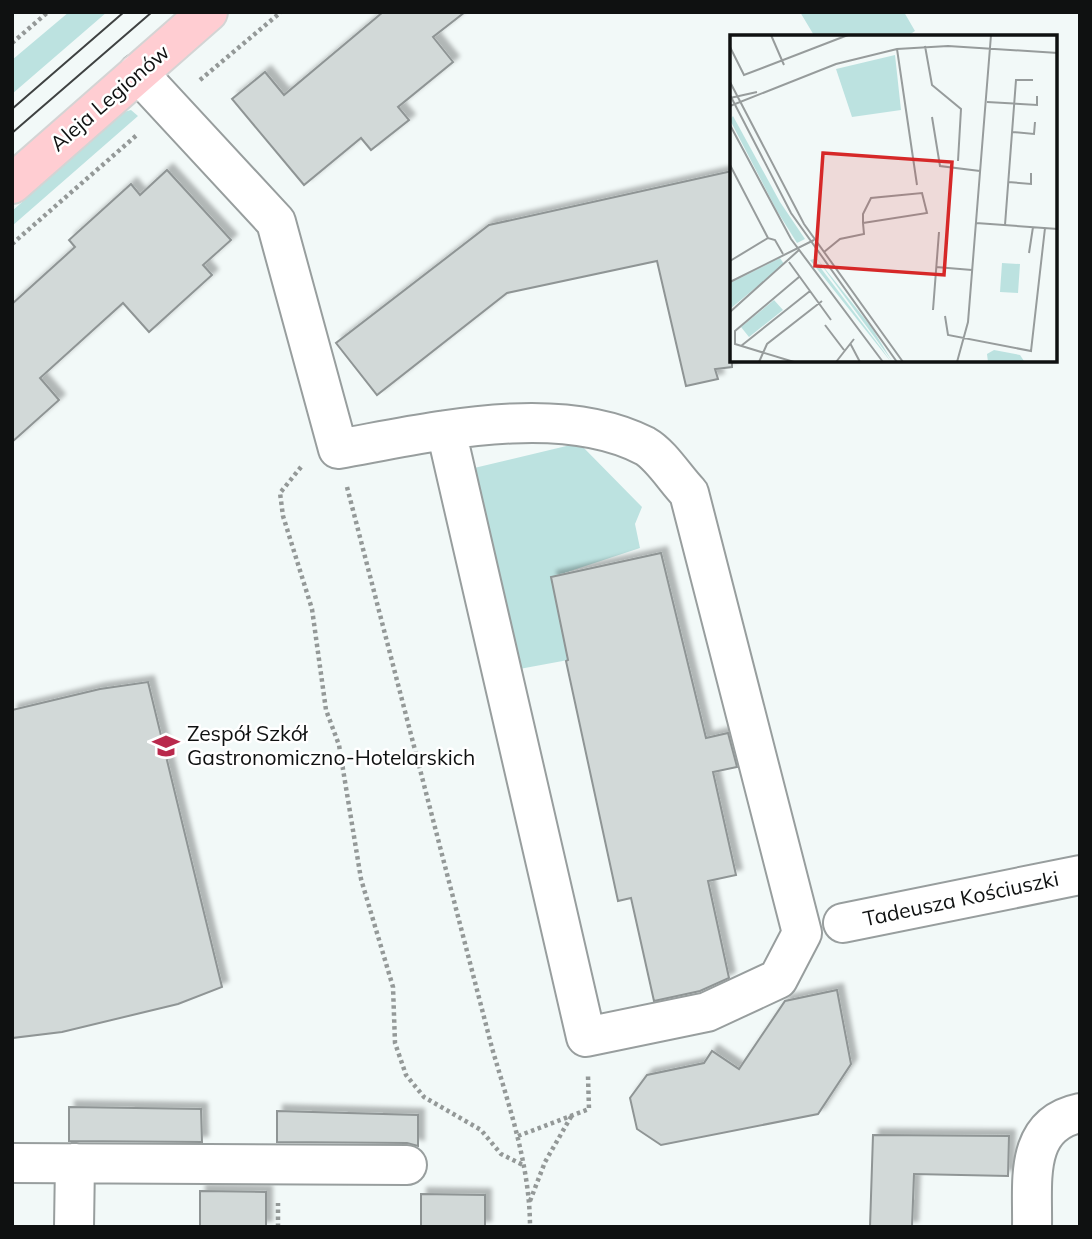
<svg xmlns="http://www.w3.org/2000/svg" width="1092" height="1239" viewBox="0 0 1092 1239" font-family="Mulish,sans-serif">
  <style>
    .green { fill: #bce2e0 }
    .building { fill: #d2d9d8; stroke: #8f9595; stroke-width: 2; filter: url(#shadow) }
    .lines { fill: none; stroke-linecap: round; stroke-linejoin: round }
    .minor-casing { stroke: #989e9e; stroke-width: 42 }
    .major-casing { stroke: #d4d4d4; stroke-width: 42 }
    .path { stroke: #949998; stroke-width: 4.5; stroke-dasharray: 3.5 3.5; stroke-linecap: butt }
    .minor { stroke: #fff; stroke-width: 38 }
    .major { stroke: #ffcdd2; stroke-width: 38 }
    .tram { stroke: #3f4242; stroke-width: 2 }
    .labels { text-anchor: middle; stroke-width: 5; stroke-linejoin: round; paint-order: stroke }
    .street-label { font-size: 21px; fill: #0f1111; stroke: #fff }
    .poi-label { font-size: 21px; fill: #0f1111; stroke: #fff; text-anchor: start }
    .inset-road { fill: none; stroke: #979c9c; stroke-width: 2 }
    .view { fill: #d62828; fill-opacity: 0.15; stroke: #d62828; stroke-width: 3.5 }
    .inset-edge { fill: none; stroke: #0f1111; stroke-width: 3.5 }
  </style>
  <defs>
    <filter id="shadow"><feDropShadow dx="6" dy="-6" stdDeviation="2" flood-color="#0004"/></filter>
  </defs>
  <rect width="100%" height="100%" fill="#f2f9f8"/>
  <path class="green" d="M69 12H107L12 94V60Z
    M800 12H904L915 31 906 37H815Z
    M131 110 138 116 12 226V211L124 112Z
    M579 443 642 507 635 524 640 548 552 577 568 660 514 670 470 469Z"/>
  <path class="building" d="M383 12H465L433 37 453 62 398 107 409 120 371 150 361 138 304 185 232 99 265 72 284 95Z
    M167 170 231 240 203 265 212 275 149 332 123 303 40 378 59 400 12 442V304L75 247 69 240 131 184 140 195Z
    M732 171V367L715 369 718 379 686 386 657 261 507 293 377 395 336 343 489 225Z
    M661 553 706 738 728 733 736 763 737 767 713 772 736 875 708 881 729 978 700 991 654 1001 631 898 618 901 566 661 568 660 551 577Z
    M148 682 222 987 178 1004 62 1032 12 1038V710L100 689Z
    M837 990 851 1064 818 1114 661 1145 637 1129 630 1098 647 1075 704 1063 712 1051 739 1069 785 1001Z
    M69 1107 201 1109 202 1142 69 1141Z
    M277 1111 418 1115V1146L407 1143 277 1142Z
    M873 1135 1009 1136 1008 1176 914 1174 912 1227H870Z
    M200 1191 266 1192V1227H200Z
    M421 1194 485 1195V1227H421Z"/>
  <g class="lines">
    <defs>
      <path id="minor" d="M138 73 276 222 338 449C429 433 558 401 645 446 661 455 676 480 689 493L802 933 778 979 707 1012 586 1037 446 430
        M843 923 1080 875
        M12 1163 407 1165
        M74 1227 75 1163
        M1032 1227C1033 1182 1023 1125 1080 1113"/>
      <path id="major" d="M12 184 208 12"/>
    </defs>
    <use href="#minor" class="minor-casing"/>
    <use href="#major" class="major-casing"/>
    <path class="path" d="M12 43 48 12
      M200 80 281 12
      M12 244 138 134
      M301 467 280 493 283 516 312 609 326 710 339 745 361 879 393 987 395 1043 406 1075 424 1097 481 1130 501 1154 523 1165
      M347 487 492 1048C509 1106 530 1166 530 1227
      M518 1136 589 1109 588 1076
      M530 1201 545 1162 572 1115
      M278 1227V1203"/>
    <use href="#minor" class="minor"/>
    <use href="#major" class="major"/>
    <path class="tram" d="M12 109 124 12
      M12 133 152 12"/>
  </g>
  <defs>
    <symbol id="school-bare" viewBox="-9 -9 18 18"><path d="M0-5L7-2L0 1L-7-2ZM-4 1L0 2.5L4 1V4Q0 6-4 4Z" fill="#b9294c" stroke="#fff" stroke-width="2.5" paint-order="stroke"/></symbol>
  </defs>
  <g fill-rule="evenodd">
    <use href="#school-bare" x="147" y="727" width="38" height="38"/>
  </g>
  <g class="labels">
    <g class="street-label">
      <text transform="translate(110 98) rotate(-41)" y="7">Aleja Legionów</text>
      <text transform="translate(961 899) rotate(-12)" y="7">Tadeusza Kościuszki</text>
    </g>
    <g class="poi-label">
      <text x="187" y="741">Zespół Szkół<tspan x="187" dy="24">Gastronomiczno-Hotelarskich</tspan></text>
    </g>
  </g>
  <g transform="translate(730 35)">
    <rect width="327" height="327" fill="#f2f9f8"/>
    <path d="M165 20 171 75 122 82 106 34ZM3 81 50 167 75 204 67 208 47 176 0 85ZM85 221 142 293 162 326 98 239ZM50 223 54 229 0 274V248ZM84 224 152 314 161 327 80 225ZM272 228 290 229 288 258 270 257ZM44 265 53 275 19 302 11 292ZM264 315 290 320 294 326 258 327 257 319Z" fill="#bce2e0"/>
    <path class="inset-road" d="M41 0 54 30M195 11 202 50 231 74 228 126M0 12 14 40 118 0M167 14 187 150M0 47 74 189 173 327M0 60 61 178 167 327M0 63 27 57M257 67 307 70V61M0 71 106 29 167 14 218 11 328 18M202 82 210 131 250 136M0 90 61 204 153 327M283 97 304 99 305 87M0 130 38 203M278 147 301 149V138M246 188 328 194M275 190 286 45H303M94 217 110 204 134 199 133 188V179L141 163 192 158 197 178 133 188M299 218 303 192M0 226 38 203 45 205 53 219M59 227 101 285M206 232 242 235M0 247 84 205M203 275 209 197M0 277 69 215M215 281 218 300 301 316 315 193M95 290 114 315M120 308 130 327M11 311 80 256M29 327 37 309 92 266M64 327 5 309V296L69 242M106 327 124 304M227 327 238 287 261 0"/>
    <path class="view" d="M93 118 222 127 214 240 85 231Z"/>
    <rect width="327" height="327" class="inset-edge"/>
  </g>
  <rect width="1092" height="1239" fill="none" stroke="#0f1111" stroke-width="28"/>
</svg>
